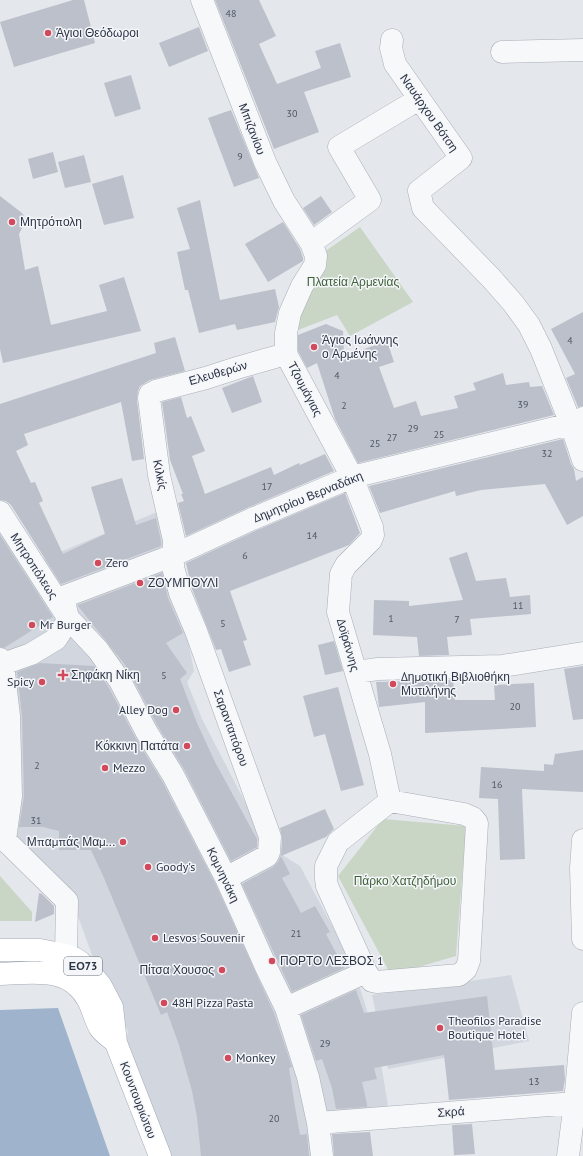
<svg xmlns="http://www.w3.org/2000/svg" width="583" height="1156" viewBox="0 0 583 1156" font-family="'PT Sans',sans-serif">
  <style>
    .built { fill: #d2d6de }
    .green { fill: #c9d6c5 }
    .water { fill: #9fb4cc }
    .building { fill: #bbc0ca }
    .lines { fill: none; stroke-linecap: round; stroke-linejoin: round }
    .minor-casing { stroke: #a9aeb7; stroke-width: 23 }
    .major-casing { stroke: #a3abb8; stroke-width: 23 }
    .minor { stroke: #f7f8fa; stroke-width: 22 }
    .major { stroke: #fff; stroke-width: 22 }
    .poi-dot { fill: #d1495b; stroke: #f4f6f9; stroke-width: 1.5 }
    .labels { text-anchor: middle; stroke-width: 3; stroke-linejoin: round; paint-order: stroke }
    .number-label { font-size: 10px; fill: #4f5766 }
    .shield { fill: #f4f6f9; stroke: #676e7b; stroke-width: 1 }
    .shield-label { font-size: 11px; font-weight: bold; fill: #2b3445 }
    .poi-label { font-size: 12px; fill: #2b3445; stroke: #f4f6f9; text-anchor: start }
    .street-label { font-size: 12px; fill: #2b3445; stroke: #f4f6f9 }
    .park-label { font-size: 12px; fill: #3f6138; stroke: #f4f6f9 }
  </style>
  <rect width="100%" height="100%" fill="#e4e7ec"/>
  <path class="built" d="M0 510 31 564 162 510 194 671 187 682 202 719 262 835 276 851 300 866 352 963 378 1045 389 1112 324 1118 328 1156H168L126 1041 128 1032 115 998 99 974 68 889 0 849Z
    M511 975 529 1041 388 1069 372 995Z"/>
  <path class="green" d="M360 227 413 302 350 336 337 315 293 332 324 252Z
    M383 819 466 826 456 956 391 975 338 876Z
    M0 876 32 912V921H0Z"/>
  <path class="water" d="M58 1008 110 1156H0V1010Z"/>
  <path class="building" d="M73 0H84L95 43 14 67 0 22Z
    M215 0H259L276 36 259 44 277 84 321 68 315 51 340 43 351 77 304 92 319 132 274 149Z
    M199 27 208 51 169 67 159 43Z
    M131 75 141 109 115 117 104 83Z
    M231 110 259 178 234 187 208 118Z
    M53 152 58 172 33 179 28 159Z
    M84 155 91 182 65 188 58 162Z
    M123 175 134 218 104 225 92 184Z
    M0 196 22 213 24 216V224L19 234 25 270 38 266 51 325 107 311 99 285 124 277 141 331 3 363 0 349Z
    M321 196 332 212 314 225 303 208Z
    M200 200 220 300 275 289 279 307 275 322 237 330 235 324 199 333 188 290H185L177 252 190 249 177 208Z
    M283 222 300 249 303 258V261L268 282 245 244Z
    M583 312V406L578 407 566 378 575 374 551 329Z
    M326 324 343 331 344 356 387 341 394 362 379 367 394 408 416 401 421 416 458 408 454 396 476 390 473 383 503 373 506 385 529 382 530 387 542 386 554 415 358 463 335 419 317 363 307 368 298 351V335Z
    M175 337 185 371 150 380 140 386 138 391 137 400 144 459 132 461 121 402 24 434 28 445 16 451 31 483 35 482 43 501 39 503 63 554 105 534 91 487 122 478 136 525 156 518 161 541V546L61 584 11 505 6 501 0 500V404L156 353 154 343Z
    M253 376 262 402 232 413 222 388Z
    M181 397 187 418 191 416 205 451 192 456 205 494 271 467 274 475 299 463 300 465 325 454 334 471 247 508 186 536 178 503 184 501 181 494H183L170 460 162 402Z
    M563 439 571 464 574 469 576 481 583 477V516L567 525 545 484 481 490 456 496 455 491 380 513 369 486Z
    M345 493 360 533 349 545 303 563 230 591 247 640 243 641 251 665 229 672 221 649 216 650 192 589 186 563 257 530Z
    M0 535 53 617 4 648 0 647Z
    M467 552 476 581 506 578 510 597 530 595 531 614 470 619 472 635 447 637 449 655 419 656 417 637 373 635 374 600 409 601V606L463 600 449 558Z
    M162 573 168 598 183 633 166 643 187 673 180 679 197 723 215 762 257 839V847L231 861 184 769 157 725 131 675 125 666H126L78 606V605Z
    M334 641 343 671 325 675 318 645Z
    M40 663 94 666 109 688 135 737 162 781 215 883 274 1013 292 1067 289 1068 294 1101 300 1135 307 1134 309 1156H201L197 1117 192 1091 179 1045 167 1012 161 1015 104 878 91 850H59V831L43 827H19L24 796 22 716 17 672Z
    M583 666V719L573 720 564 669Z
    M453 680 455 700H495L494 685 534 683 536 727 425 733V702L379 707 376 682Z
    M338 687 364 785 341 791 325 734 314 737 303 696Z
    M583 750V792L522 789 525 859 500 860 498 799 479 798 481 767 544 771V764L553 765 555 754Z
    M325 809 334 829 326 837 281 856 282 838 280 828Z
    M281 856 290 874 282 878 301 913 315 906 330 932 326 934 344 968 292 992 242 884 273 867 278 862Z
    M39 893 42 894 54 906V914L35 922Z
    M356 990 364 1013 487 996 495 1070 564 1065 565 1079 563 1091 449 1100 444 1055 374 1068 377 1079 362 1082 367 1104V1107L336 1109 332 1088 322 1059 316 1061 301 1015Z
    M472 1124 475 1154 454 1155 452 1125Z
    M370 1132 373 1156H334L332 1134Z"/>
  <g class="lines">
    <defs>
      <path id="minor" d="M202 0 265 162 284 201 311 243 316 256 315 265 302 286 290 313 286 333V354L352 477 372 527 373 535 371 540 346 565 341 574 338 612 380 754 390 801
        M392 40 391 48 395 64 461 158 419 191 423 208 491 278 513 303 529 325 541 349 571 424 583 460
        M502 52 583 50
        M311 243 370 200 339 147 419 99
        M0 512 69 619 98 650 120 681 146 731 173 775 226 878 267 969 286 1008 308 1077 318 1123 322 1156
        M68 618 63 597 174 555 252 519 352 477 571 424 583 418
        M0 659 3 664 9 716 11 796 5 840
        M0 664H3L31 654 56 639 69 619
        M356 672 378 669 502 666 583 653
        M390 801 464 814 473 818 477 823 469 961 466 969 459 975 377 982 372 981 366 972 327 886 326 879V866L338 842Z
        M0 840H5L67 901 66 955
        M583 840 581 868 583 939
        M226 878 267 856 269 852 270 837 196 631 180 593 173 567 174 540 159 475 149 398 150 394 156 391 206 378 240 367 286 354
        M286 1008 366 972
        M318 1123 575 1103 583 1104
        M568 1156 575 1103 583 1013"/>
      <path id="major" d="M0 950H40L66 955 74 958 80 962 92 975 101 986 112 1007 116 1043 160 1156
        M0 974C33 973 70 965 88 1000 93 1009 95 1020 100 1028 104 1034 112 1038 116 1043"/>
    </defs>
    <use href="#minor" class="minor-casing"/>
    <use href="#major" class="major-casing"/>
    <use href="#minor" class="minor"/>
    <use href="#major" class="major"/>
  </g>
  <g class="poi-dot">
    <circle cx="48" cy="33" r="4"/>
    <circle cx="12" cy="222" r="4"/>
    <circle cx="314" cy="347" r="4"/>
    <circle cx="98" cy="563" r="4"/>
    <circle cx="140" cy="583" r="4"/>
    <circle cx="32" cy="625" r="4"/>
    <path d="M61 669h4v4h4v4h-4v4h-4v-4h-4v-4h4z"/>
    <circle cx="42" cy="682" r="4"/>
    <circle cx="393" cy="684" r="4"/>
    <circle cx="176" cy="710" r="4"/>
    <circle cx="187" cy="746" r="4"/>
    <circle cx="105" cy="768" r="4"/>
    <circle cx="123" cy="842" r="4"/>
    <circle cx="148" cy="867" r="4"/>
    <circle cx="155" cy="938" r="4"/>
    <circle cx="272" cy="961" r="4"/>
    <circle cx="222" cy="970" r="4"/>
    <circle cx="164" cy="1003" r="4"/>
    <circle cx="440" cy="1028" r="4"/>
    <circle cx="228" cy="1058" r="4"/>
  </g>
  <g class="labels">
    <g class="number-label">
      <text x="231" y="17">48</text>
      <text x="292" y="117">30</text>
      <text x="240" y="160">9</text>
      <text x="570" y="344">4</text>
      <text x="337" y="379">4</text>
      <text x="523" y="408">39</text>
      <text x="344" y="409">2</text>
      <text x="413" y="432">29</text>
      <text x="439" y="438">25</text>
      <text x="392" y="441">27</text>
      <text x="375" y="447">25</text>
      <text x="547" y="457">32</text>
      <text x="267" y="490">17</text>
      <text x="312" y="539">14</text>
      <text x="245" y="559">6</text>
      <text x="518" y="609">11</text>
      <text x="391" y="622">1</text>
      <text x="457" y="623">7</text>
      <text x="223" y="627">5</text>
      <text x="164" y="679">5</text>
      <text x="515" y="710">20</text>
      <text x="37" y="769">2</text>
      <text x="497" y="788">16</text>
      <text x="36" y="824">31</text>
      <text x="296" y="937">21</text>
      <text x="325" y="1047">29</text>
      <text x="534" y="1085">13</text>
      <text x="274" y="1122">20</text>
    </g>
    <rect class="shield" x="64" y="957" width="38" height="18" rx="3"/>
    <g class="shield-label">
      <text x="83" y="970">ΕΟ73</text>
    </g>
    <g class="poi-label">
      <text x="56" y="37">Άγιοι Θεόδωροι</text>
      <text x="20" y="226">Μητρόπολη</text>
      <text x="322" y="344">Άγιος Ιωάννης<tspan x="322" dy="14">ο Αρμένης</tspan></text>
      <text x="106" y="567">Zero</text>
      <text x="148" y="587">ΖΟΥΜΠΟΥΛΙ</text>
      <text x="40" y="629">Mr Burger</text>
      <text x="71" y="679">Σηφάκη Νίκη</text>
      <text x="401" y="681">Δημοτική Βιβλιοθήκη<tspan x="401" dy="14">Μυτιλήνης</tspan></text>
      <text x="34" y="686" text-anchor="end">Spicy</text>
      <text x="168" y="714" text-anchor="end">Alley Dog</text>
      <text x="179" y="750" text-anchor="end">Κόκκινη Πατάτα</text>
      <text x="113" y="772">Mezzo</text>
      <text x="115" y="846" text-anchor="end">Μπαμπάς Μαμ...</text>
      <text x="156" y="871">Goody's</text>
      <text x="163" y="942">Lesvos Souvenir</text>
      <text x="280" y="965">ΠΟΡΤΟ ΛΕΣΒΟΣ 1</text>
      <text x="214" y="974" text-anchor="end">Πίτσα Χουσος</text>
      <text x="172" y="1007">48H Pizza Pasta</text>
      <text x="448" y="1025">Theofilos Paradise<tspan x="448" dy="14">Boutique Hotel</tspan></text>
      <text x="236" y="1062">Monkey</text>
    </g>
    <g class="street-label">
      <text transform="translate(429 113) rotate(55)" y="4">Ναυάρχου Βότση</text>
      <text transform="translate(252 129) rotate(69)" y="4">Μπιζανίου</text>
      <text transform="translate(218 373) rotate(-16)" y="4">Ελευθερών</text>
      <text transform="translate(305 389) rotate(62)" y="4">Τζουμάγιας</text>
      <text transform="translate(160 475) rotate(79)" y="4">Κιλκίς</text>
      <text transform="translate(308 497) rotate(-22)" y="4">Δημητρίου Βερναδάκη</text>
      <text transform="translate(34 566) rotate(57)" y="4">Μητροπόλεως</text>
      <text transform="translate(348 645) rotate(74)" y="4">Δοϊράννης</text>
      <text transform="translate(231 728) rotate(70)" y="4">Σαρανταπόρου</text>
      <text transform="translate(223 875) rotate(64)" y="4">Κομνηνάκη</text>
      <text transform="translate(138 1100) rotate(69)" y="4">Κουντουριώτου</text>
      <text transform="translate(451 1112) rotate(-4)" y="4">Σκρά</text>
    </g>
    <g class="park-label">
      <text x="353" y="286">Πλατεία Αρμενίας</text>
      <text x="405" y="885">Πάρκο Χατζηδήμου</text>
    </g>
  </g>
</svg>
